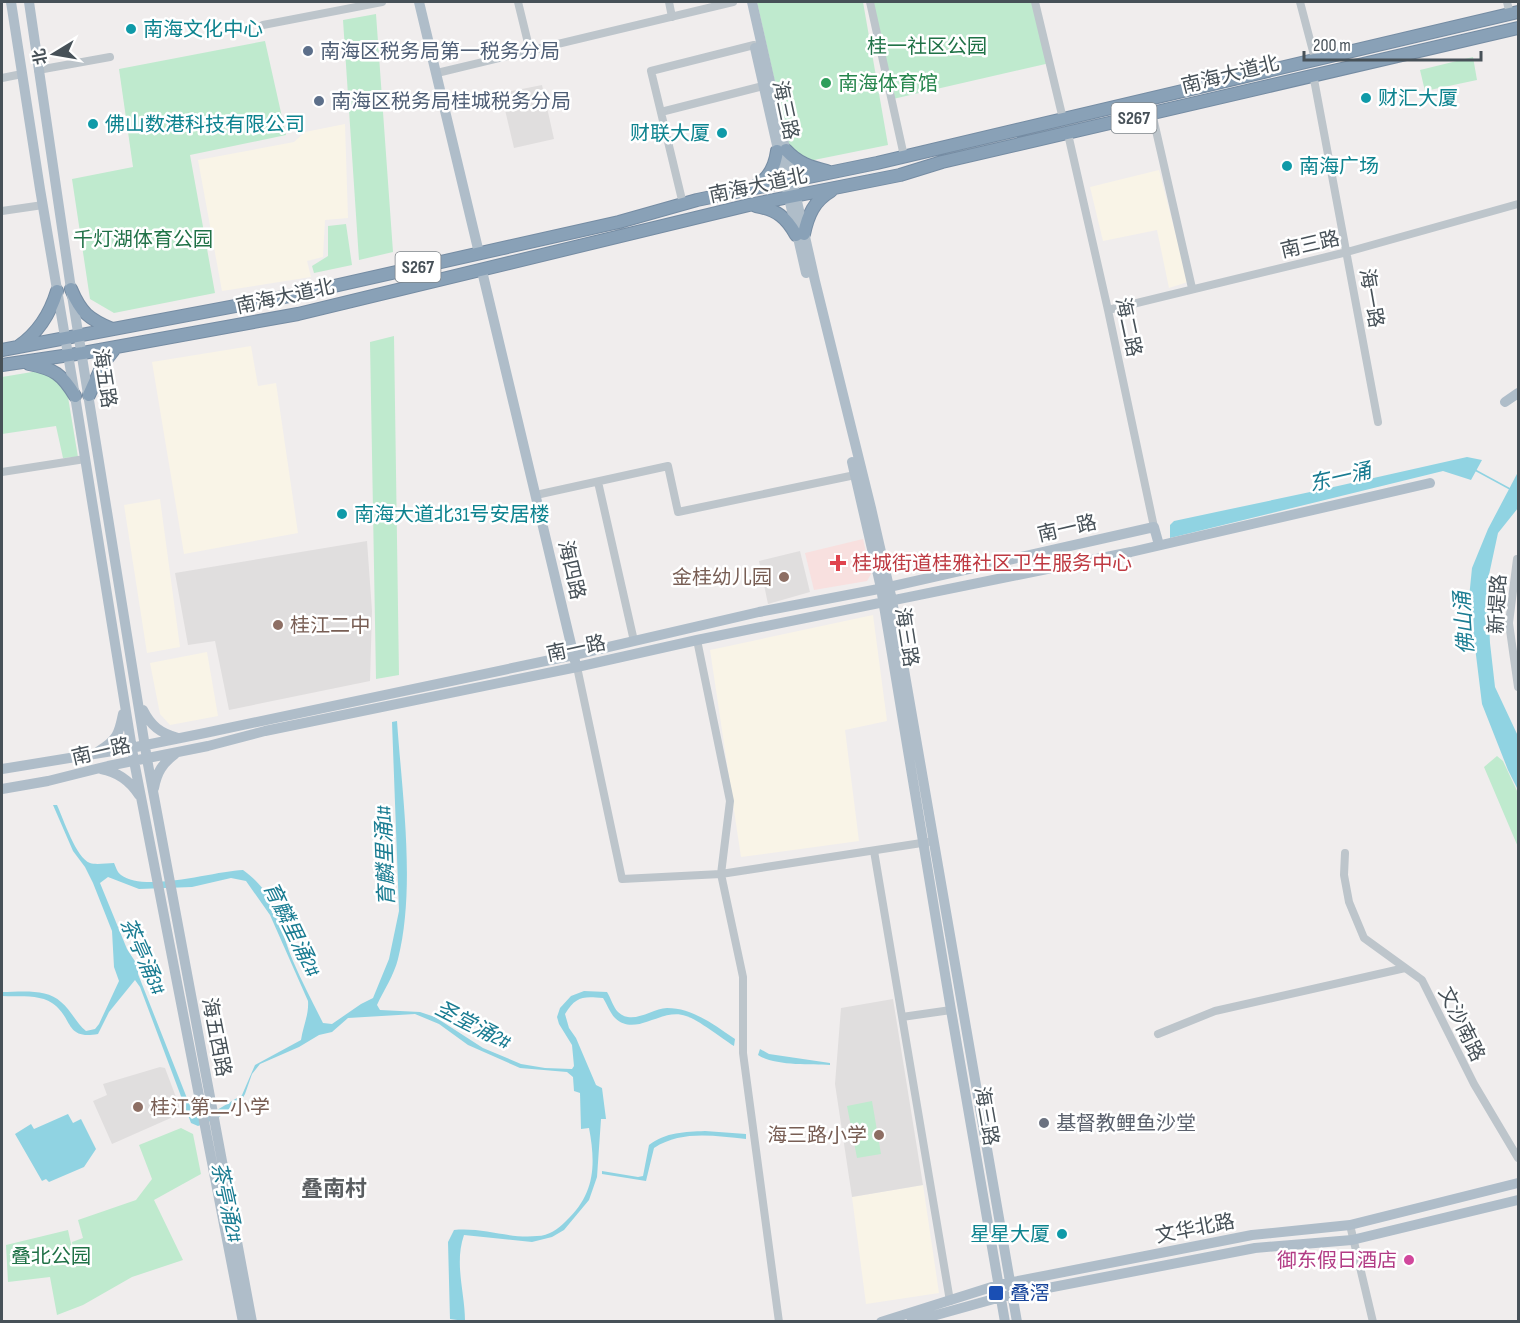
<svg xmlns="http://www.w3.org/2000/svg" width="1520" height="1323" viewBox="0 0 1520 1323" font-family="'Sofia Sans Condensed','Noto Sans SC',sans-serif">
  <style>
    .commercial { fill: #f9f4e7 }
    .education { fill: #e0dede }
    .medical { fill: #f8e0df }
    .green { fill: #bfeace }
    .water { fill: #90d3e2; fill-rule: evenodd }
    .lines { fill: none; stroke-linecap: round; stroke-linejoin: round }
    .stream { stroke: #90d3e2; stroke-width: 1.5 }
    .highway-casing { stroke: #758ca3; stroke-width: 14 }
    .minor { stroke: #bdc5cb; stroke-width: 8 }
    .major { stroke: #afbdc9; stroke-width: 10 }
    .highway { stroke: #89a1b7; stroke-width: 12 }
    .culture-dot { fill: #0f9aa8; stroke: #fff; stroke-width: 2 }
    .service-dot { fill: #5c6f8a; stroke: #fff; stroke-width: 2 }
    .leisure-dot { fill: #2e9e5b; stroke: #fff; stroke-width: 2 }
    .health-dot { fill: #e0444e; stroke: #fff; stroke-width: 2 }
    .education-dot { fill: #8d6e63; stroke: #fff; stroke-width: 2 }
    .worship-dot { fill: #6b7280; stroke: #fff; stroke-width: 2 }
    .hotel-dot { fill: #d1479c; stroke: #fff; stroke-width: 2 }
    .transit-dot { fill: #1a4fb4; stroke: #fff; stroke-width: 2 }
    .labels { text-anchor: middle; stroke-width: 5; stroke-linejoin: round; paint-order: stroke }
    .shield { fill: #fff; stroke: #7e858a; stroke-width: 1.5 }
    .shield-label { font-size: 18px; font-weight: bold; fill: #475158 }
    .culture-label { font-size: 20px; fill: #0d838f; stroke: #fff; text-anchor: start }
    .park-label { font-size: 20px; fill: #207247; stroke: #fff }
    .service-label { font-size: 20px; fill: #4e5e75; stroke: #fff; text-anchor: start }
    .street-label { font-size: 20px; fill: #475158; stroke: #fff }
    .leisure-label { font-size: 20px; fill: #27864d; stroke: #fff; text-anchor: start }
    .health-label { font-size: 20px; fill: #be3a42; stroke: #fff; text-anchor: start }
    .education-label { font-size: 20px; fill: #785e54; stroke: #fff; text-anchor: end }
    .worship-label { font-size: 20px; fill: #5b616d; stroke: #fff; text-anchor: start }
    .hotel-label { font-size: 20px; fill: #b23c85; stroke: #fff; text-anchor: end }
    .transit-label { font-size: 20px; fill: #164399; stroke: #fff; text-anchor: start }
    .water-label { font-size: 21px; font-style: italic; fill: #1a7c92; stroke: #fff }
    .quarter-label { font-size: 22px; font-weight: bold; fill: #5a5e61; stroke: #fff }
  </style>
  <rect width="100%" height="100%" fill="#f0eded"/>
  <path class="commercial" d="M345 124 348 218 325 220 323 257 307 261 311 277 222 291 198 160 294 142 305 132Z
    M1159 170 1188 282 1169 288 1157 230 1103 241 1090 187Z
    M251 346 258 386 276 383 298 533 184 554 152 362Z
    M160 499 180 647 147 653 124 505Z
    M873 615 887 721 845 730 859 841 741 857 710 650Z
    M207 652 218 716 170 725 160 714 150 663Z
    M923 1185 939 1293 866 1304 852 1197Z"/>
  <path class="education" d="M542 85 554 139 514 148 501 93Z
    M367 541 372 611 370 681 229 710 215 641 188 645 175 573Z
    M800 551 810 592 768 604 759 561Z
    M893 999 923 1185 852 1197 835 1084 841 1008Z
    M160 1067 165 1068 182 1113 112 1144 93 1101 107 1095 103 1084Z"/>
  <path class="medical" d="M863 539 871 574 867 581 814 590 805 553Z"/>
  <path class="green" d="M757 2H863L888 145 809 161 790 149Z
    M870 2H1035L1050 63 893 99Z
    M376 14 393 252 359 260 343 20Z
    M265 41 286 135 190 155 215 293 114 313 90 299 72 179 133 167 119 69Z
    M1473 57 1477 80 1425 91 1420 70Z
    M346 224 352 265 314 273 312 266 328 256V226Z
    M394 336 399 675 376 679 370 342Z
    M38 371 53 375 67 391 78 457 63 458 56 426 2 434V377Z
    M1497 756 1503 761 1518 793V847L1484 767Z
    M872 1101 881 1154 857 1158 847 1106Z
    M181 1128 193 1134 201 1174 154 1200 183 1260 132 1277 83 1305 57 1315 50 1277 8 1282 6 1245 68 1230 75 1262 72 1242 83 1238 78 1220 136 1200 152 1179 139 1145Z"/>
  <path class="water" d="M1467 457 1482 460 1471 480 1443 471 1170 538V525L1174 521 1329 488Z
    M1518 472V508L1498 533 1487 584 1490 643 1495 687 1518 736V790L1508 770 1482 704 1469 598 1472 568 1488 529Z
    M397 721C402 794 416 888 398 959 394 975 384 990 377 1005L380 1010 420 1012 435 1017 483 1048 521 1064 545 1068 572 1069 574 1066 572 1045 559 1024 557 1017 560 1008 571 996 584 991 607 992C611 998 613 1007 618 1012 633 1026 652 1008 667 1008 693 1008 714 1025 735 1039L734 1046C721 1038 699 1020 686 1016 661 1007 636 1038 615 1018 610 1013 607 1004 603 998 583 996 576 996 565 1014L569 1028 576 1038 596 1085 602 1088 606 1119H601L597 1177 589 1200 564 1230 552 1237 532 1242 464 1235C454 1264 465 1292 465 1321L450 1319 448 1242 454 1230C483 1227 509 1239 537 1236 549 1236 558 1229 566 1221 595 1194 596 1165 589 1128L581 1129 580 1093 574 1091 573 1077 567 1072 520 1068 468 1045 439 1024 415 1014 348 1018 332 1032 319 1035 299 1047 260 1064 252 1074 245 1094 241 1101 218 1118 198 1126 191 1123 140 987 135 980 109 1012 98 1034C64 1040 74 1018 52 1003 39 994 17 997 2 996V992C20 992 47 988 61 1002 71 1010 76 1023 86 1031L95 1029 99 1024 119 981 114 967 112 931 93 883 85 867 73 851 53 805H57C63 818 76 858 90 863 96 865 107 863 114 863 116 867 117 872 121 875 145 893 214 871 243 870 278 895 278 925 293 961 302 982 313 1003 323 1023L332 1024 361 1004 373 998 389 959 399 911 392 722ZM108 877 139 889 192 887 231 878 246 881 270 915 308 1001C309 1015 303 1026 301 1040L255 1065 242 1095 207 1116H194L138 974V966L127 949 100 883Z
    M760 1049 769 1054 830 1063V1065C810 1064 774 1066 758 1055Z
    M68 1114 73 1123 81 1119 96 1149 84 1167 49 1182 46 1179 42 1181 15 1134 31 1124 34 1129Z
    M705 1131 746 1134V1139C714 1136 682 1130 654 1148L646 1181 602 1174V1171L638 1177 643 1176 649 1145C666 1132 685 1132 705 1131Z"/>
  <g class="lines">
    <path class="stream" d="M1475 470 1510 489"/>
    <defs>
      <path id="highway" d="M786 150C798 163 810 167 827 171
        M755 186C769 179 775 166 777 151
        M756 206C777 210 786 217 796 235
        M804 234C808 215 814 201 831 191
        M71 289C81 313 89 319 112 329
        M19 346C39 332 50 314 57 291
        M2 350 294 295 619 222 697 200 877 163 1518 12
        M29 364C54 369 62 374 75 396
        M2 365 83 353 298 314 749 205 900 175 942 162 1518 28
        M89 395 103 364 116 347"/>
    </defs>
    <use href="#highway" class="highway-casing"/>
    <path class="minor" d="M518 2 530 51
      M669 2 672 17
      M870 2 904 156
      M1035 2 1063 119
      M1300 2 1315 59
      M1507 2 1510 14
      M263 25 382 2
      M38 70 110 57
      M437 73 733 2
      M1313 74 1378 422
      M2 78 22 74
      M661 112 763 86
      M1152 113 1192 288
      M1068 134 1108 310 1154 527
      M683 204 651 71 754 45
      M2 211 43 205
      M1108 310 1347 252 1518 204
      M2 472 85 459
      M598 482 634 641
      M536 495 668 466 678 512 855 475
      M1517 559 1509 623 1518 687
      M697 640 730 801 721 874 743 977V1053L779 1322
      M577 667 622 879 721 874 928 842
      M874 851 950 1301
      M1345 853 1344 875 1349 902 1364 938 1422 980 1474 1084 1518 1158
      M902 1017 951 1010
      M1158 1034 1215 1011 1405 968
      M1350 1225 1373 1322"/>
    <path class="major" d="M11 2 40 189 75 396 134 761 243 1322
      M29 2 71 289 147 759 252 1322
      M419 2 479 253
      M752 2 815 281 871 508 892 600 1017 1322
      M755 48 806 273
      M482 271 575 661
      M1505 402 1518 393
      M852 462 881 588 951 1010 1005 1322
      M143 710C151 726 160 733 178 738
      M99 751C117 740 119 734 123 714
      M2 769 131 748 205 733 574 655 759 612 889 587 1154 527 1159 545
      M101 769C118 772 130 781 139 795
      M154 788C157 772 162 764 175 754
      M2 789 48 781 108 766 208 746 265 731 577 667 697 640 1131 552 1430 483
      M881 1322 998 1285 1252 1235 1350 1225 1518 1183
      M911 1322 1001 1297 1255 1248 1352 1240 1518 1200"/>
    <use href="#highway" class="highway"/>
  </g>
  <g class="culture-dot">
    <circle cx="131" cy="29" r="6"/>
    <circle cx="1366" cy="98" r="6"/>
    <circle cx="93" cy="124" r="6"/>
    <circle cx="722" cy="133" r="6"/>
    <circle cx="1287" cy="166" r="6"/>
    <circle cx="342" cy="514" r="6"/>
    <circle cx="1062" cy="1234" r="6"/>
  </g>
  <g class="service-dot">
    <circle cx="308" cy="51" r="6"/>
    <circle cx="319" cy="101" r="6"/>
  </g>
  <circle class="leisure-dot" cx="826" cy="83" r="6"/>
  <path class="health-dot" d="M835 554h6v6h6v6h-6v6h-6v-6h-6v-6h6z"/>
  <g class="education-dot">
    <circle cx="784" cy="577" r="6"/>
    <circle cx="278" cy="625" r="6"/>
    <circle cx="138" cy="1107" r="6"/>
    <circle cx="879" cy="1135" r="6"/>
  </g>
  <circle class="worship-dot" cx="1044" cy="1123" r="6"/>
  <circle class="hotel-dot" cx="1409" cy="1260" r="6"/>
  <rect class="transit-dot" x="988" y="1285" width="16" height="16" rx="3"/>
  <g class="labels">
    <g class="shield">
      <rect x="1111.5" y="103" width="45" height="30" rx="4.5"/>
      <rect x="395.5" y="252" width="45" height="30" rx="4.5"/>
    </g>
    <g class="shield-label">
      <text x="1134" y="124">S267</text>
      <text x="418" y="273">S267</text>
    </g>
    <g class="culture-label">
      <text x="143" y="36">南海文化中心</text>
      <text x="1378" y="105">财汇大厦</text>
      <text x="105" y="131">佛山数港科技有限公司</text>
      <text x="710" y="140" text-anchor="end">财联大厦</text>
      <text x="1299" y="173">南海广场</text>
      <text x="354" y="521">南海大道北31号安居楼</text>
      <text x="1050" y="1241" text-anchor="end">星星大厦</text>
    </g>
    <g class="park-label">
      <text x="927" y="53">桂一社区公园</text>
      <text x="143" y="246">千灯湖体育公园</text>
      <text x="51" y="1263">叠北公园</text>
    </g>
    <g class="service-label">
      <text x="320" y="58">南海区税务局第一税务分局</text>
      <text x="331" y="108">南海区税务局桂城税务分局</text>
    </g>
    <g class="street-label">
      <text transform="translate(1230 74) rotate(-14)" y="7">南海大道北</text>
      <text transform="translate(786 110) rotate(78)" y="7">海三路</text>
      <text transform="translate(758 185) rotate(-12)" y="7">南海大道北</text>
      <text transform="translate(1310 244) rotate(-13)" y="7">南三路</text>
      <text transform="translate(285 296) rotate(-12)" y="7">南海大道北</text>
      <text transform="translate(1372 298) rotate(80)" y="7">海一路</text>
      <text transform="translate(1129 327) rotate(78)" y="7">海二路</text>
      <text transform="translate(105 378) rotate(81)" y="7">海五路</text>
      <text transform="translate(1067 528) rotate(-13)" y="7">南一路</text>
      <text transform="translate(572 570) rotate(77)" y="7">海四路</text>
      <text transform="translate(1497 604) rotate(-87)" y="7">新堤路</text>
      <text transform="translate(907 637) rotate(81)" y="7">海三路</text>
      <text transform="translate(576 648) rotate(-12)" y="7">南一路</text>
      <text transform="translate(101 751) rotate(-13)" y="7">南一路</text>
      <text transform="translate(1462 1024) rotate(64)" y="7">文沙南路</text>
      <text transform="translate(217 1037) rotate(79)" y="7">海五西路</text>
      <text transform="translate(987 1116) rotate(80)" y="7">海三路</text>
      <text transform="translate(1195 1228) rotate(-11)" y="7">文华北路</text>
    </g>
    <g class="leisure-label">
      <text x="838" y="90">南海体育馆</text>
    </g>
    <g class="health-label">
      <text x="852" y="570">桂城街道桂雅社区卫生服务中心</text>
    </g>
    <g class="education-label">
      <text x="772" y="584">金桂幼儿园</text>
      <text x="290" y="632" text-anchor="start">桂江二中</text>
      <text x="150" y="1114" text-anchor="start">桂江第二小学</text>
      <text x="867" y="1142">海三路小学</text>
    </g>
    <g class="worship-label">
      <text x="1056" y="1130">基督教鲤鱼沙堂</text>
    </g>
    <g class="hotel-label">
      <text x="1397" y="1267">御东假日酒店</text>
    </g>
    <g class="transit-label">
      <text x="1010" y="1300">叠滘</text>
    </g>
    <g class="water-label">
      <text transform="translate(1340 477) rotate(-13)" y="7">东一涌</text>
      <text transform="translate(1464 623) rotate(-94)" y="7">佛山涌</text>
      <text transform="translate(385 856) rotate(-92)" y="7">育麟里涌1#</text>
      <text transform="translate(292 929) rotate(64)" y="7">育麟里涌2#</text>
      <text transform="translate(143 956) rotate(66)" y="7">茶亭涌3#</text>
      <text transform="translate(473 1025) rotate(27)" y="7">圣堂涌2#</text>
      <text transform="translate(227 1202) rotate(78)" y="7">茶亭涌2#</text>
    </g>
    <g class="quarter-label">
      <text x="334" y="1196">叠南村</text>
    </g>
  </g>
  <rect width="1520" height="1323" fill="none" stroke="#475158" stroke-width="6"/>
  <g transform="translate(54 54) rotate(259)" stroke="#ffffff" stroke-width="4.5" paint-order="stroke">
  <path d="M0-4.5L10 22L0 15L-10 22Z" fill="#475158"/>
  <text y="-9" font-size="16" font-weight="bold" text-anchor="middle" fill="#475158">北</text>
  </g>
  <path d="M1304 51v9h177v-9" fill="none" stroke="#475158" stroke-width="3"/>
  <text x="1313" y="51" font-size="18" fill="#475158" stroke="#ffffff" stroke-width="4.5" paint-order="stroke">200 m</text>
</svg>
